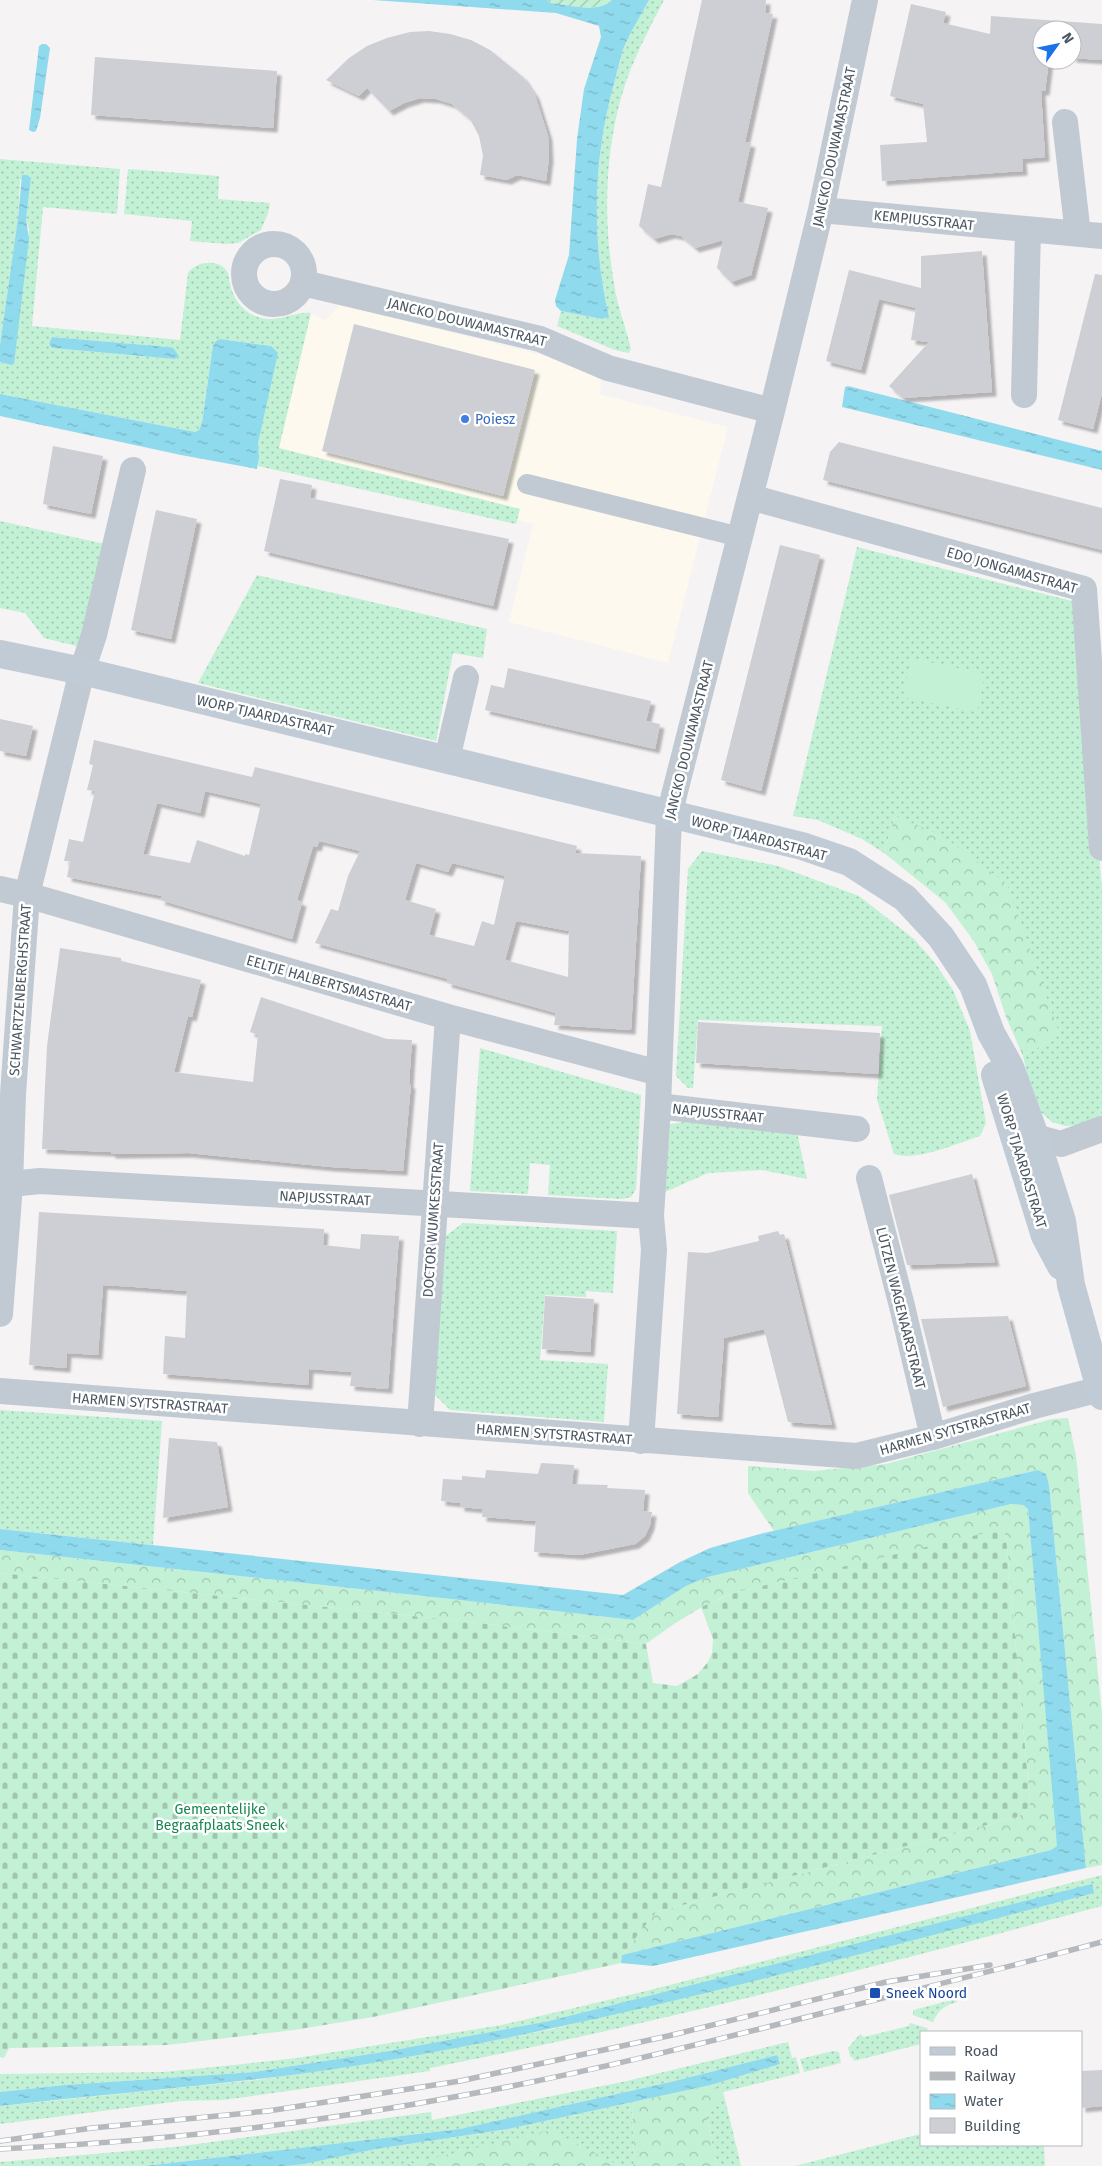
<svg xmlns="http://www.w3.org/2000/svg" width="1102" height="2166" viewBox="0 0 1102 2166" font-family="'Fira Sans',sans-serif">
  <style>
    .commercial { fill: #fdf9ef }
    .grass { fill: url(#grass-dots); fill-rule: evenodd }
    .forest { fill: url(#forest-crowns) }
    .cemetery { fill: url(#cemetery-stones) }
    .garden { fill: url(#garden-furrows) }
    .pitch { fill: #c3f1d5 }
    .water { fill: url(#water-ripples) }
    .building { fill: #cdcfd5; fill-rule: evenodd; filter: url(#shadow) }
    .lines { fill: none; stroke-linecap: round; stroke-linejoin: round }
    .pedestrian { stroke: #c1cad2; stroke-width: 20 }
    .minor { stroke: #c1cad2; stroke-width: 26 }
    .secondary { stroke: #c1cbd6; stroke-width: 28 }
    .rail-casing { stroke: #b5b8bd; stroke-width: 5.5 }
    .rail { stroke: #fff; stroke-width: 4; stroke-dasharray: 11; stroke-linecap: butt }
    .shop-dot { fill: #3f7fe0; stroke: #fff; stroke-width: 2 }
    .transit-dot { fill: #1a4fb4; stroke: #fff; stroke-width: 2 }
    .labels { text-anchor: middle; stroke-width: 5; stroke-linejoin: round; paint-order: stroke }
    .street-label { font-size: 14px; fill: #4a5661; stroke: #fff }
    .shop-label { font-size: 14px; fill: #366cbe; stroke: #fff; text-anchor: start }
    .park-label { font-size: 14px; fill: #17864f; stroke: #fff }
    .transit-label { font-size: 14px; fill: #164399; stroke: #fff; text-anchor: start }
  </style>
  <defs>
    <pattern id="grass-dots" width="8" height="8" patternUnits="userSpaceOnUse" patternTransform="scale(1.25)"><rect width="8" height="8" fill="#c3f1d5"/><path d="M2 2h.1M6 6h.1" fill="none" stroke="#a0c6b0" stroke-width="1.8" stroke-linecap="round"/></pattern>
    <pattern id="forest-crowns" width="20" height="18" patternUnits="userSpaceOnUse" patternTransform="scale(1.25)"><rect width="20" height="18" fill="#c3f1d5"/><path d="M2 6a3 3 0 1 1 6 0M12 15a3 3 0 1 1 6 0" fill="none" stroke="#a0c6b0"/></pattern>
    <pattern id="cemetery-stones" width="16" height="16" patternUnits="userSpaceOnUse" patternTransform="scale(1.25)"><rect width="16" height="16" fill="#c3f1d5"/><path d="M2 7V4a2 2 0 0 1 4 0v3zM10 15v-3a2 2 0 0 1 4 0v3z" fill="#a0c6b0"/></pattern>
    <pattern id="garden-furrows" width="10" height="10" patternUnits="userSpaceOnUse" patternTransform="scale(1.25)"><rect width="10" height="10" fill="#c3f1d5"/><path d="M-1 1l2-2M0 10L10 0M9 11l2-2" fill="none" stroke="#a0c6b0"/></pattern>
    <pattern id="water-ripples" width="26" height="14" patternUnits="userSpaceOnUse" patternTransform="scale(1.25)"><rect width="26" height="14" fill="#90daee"/><path d="M2 4q2-2 4 0t4 0M15 11q2-2 4 0t4 0" fill="none" stroke="#78b4c4"/></pattern>
    <filter id="shadow"><feDropShadow dx="4.5" dy="4.5" stdDeviation="1" flood-color="#0004"/></filter>
  </defs>
  <rect width="100%" height="100%" fill="#f5f3f3"/>
  <path class="commercial" d="M340 305 542 355 600 378 601 386 599 394 728 427 668 663 509 622 533 524 517 520 520 509 279 448 311 313 325 320Z"/>
  <path class="grass" d="M649 0H664C651 25 638 50 628 76 605 140 602 216 614 283 617 306 626 327 631 349L629 353 615 350 557 326 561 311 602 319 609 317C591 239 593 156 615 80 618 69 620 57 624 47 631 31 641 15 649 0Z
    M0 159 120 169 117 214 43 207 32 326 180 340 188 273C196 261 220 258 228 273 229 275 229 281 230 284 233 298 242 311 255 316 278 325 292 311 311 313L279 448 520 509 516 524 258 466V443L271 346 220 339 216 341 213 345 202 423 199 430 195 432 0 394V362L11 365 29 229 26 219 31 178 20 180 18 218 0 345ZM52 337 168 347 178 357 175 359 52 348 49 344Z
    M128 169 219 176 218 199 270 203 268 213 261 230 238 243 227 244 190 241 192 221 124 214Z
    M0 521 105 544 80 647 44 638 25 613 0 608Z
    M857 547 1076 602 1102 887V1117L1082 1125 1065 1126 1052 1122 1034 1106 1023 1056 1060 1035 895 816 884 853 862 839 818 820 793 816Z
    M257 575 487 629 483 658 453 653 436 741 198 683Z
    M702 851 778 866 859 896 914 939 935 963 953 990 970 1031 986 1123 980 1136C958 1143 916 1162 894 1154L877 1100 882 1026 698 1020 693 1088H688L676 1076 688 869Z
    M480 1048 641 1095 636 1189 631 1197 622 1199 548 1195 550 1165 530 1163 528 1194 470 1191Z
    M684 1122 797 1132 807 1179 762 1170 708 1173 663 1193 665 1125Z
    M463 1223 617 1231 613 1293 586 1291V1297L545 1295 540 1360 608 1364 604 1422 450 1410 436 1396 430 1395 440 1235H447Z
    M0 1410 162 1421 153 1545 0 1529Z
    M1102 1875V1906C879 1966 656 2024 430 2068V2071L223 2100 181 2101 0 2124V2106L257 2080 390 2060 553 2029 1092 1885 549 2021 389 2051 254 2072 65 2085 0 2092V2074L164 2072 234 2065 297 2058 502 2025 642 1992Z
    M956 1999 957 2002C945 2005 938 2010 933 2022L913 2015V2010Z
    M910 2023 927 2028 928 2032H921V2044L854 2061 853 2057 851 2058 848 2048 860 2034 864 2037 909 2026Z
    M788 2042 792 2058 796 2057 800 2073 723 2092 711 2085 780 2064 777 2055 675 2081 460 2129 145 2166H0V2162L175 2147 431 2112 432 2120 627 2081Z
    M833 2051 839 2052 841 2063 804 2072 800 2059Z
    M725 2099 741 2166H717L706 2114Z
    M632 2102 634 2166H286L376 2149 508 2129Z
    M921 2134V2145H1044L1045 2166H795Z"/>
  <path class="forest" d="M895 816 943 836 1007 884 1060 1035 1023 1056 1006 1017 992 974 973 940 945 902 884 853Z
    M1068 1418 1076 1456 1102 1714V1865L1086 1868 1049 1485 1046 1474 1038 1470 774 1531 748 1493V1466L813 1471 886 1464 1052 1419Z
    M1011 1504 1023 1505 1028 1509 1058 1846 1051 1850 622 1955 656 1912 1017 1817 1027 1811 1030 1803 1006 1537 1003 1530 737 1592C699 1606 679 1620 646 1644L470 1622 0 1573V1550L451 1599 633 1620 686 1586 708 1577Z
    M711 2085 723 2092 725 2099 706 2114 717 2166H634L632 2102Z
    M551 2130 620 2166H401Z"/>
  <path class="cemetery" d="M998 1530H1003L1006 1537 1030 1803 1027 1811 1017 1817 656 1912 622 1955 621 1963 373 2017 294 2030 167 2045 9 2048 4 2058 0 2057V1573L470 1622 646 1644 653 1683 677 1686 698 1674 708 1662 712 1653 713 1639 701 1607 737 1592Z"/>
  <path class="garden" d="M547 0H612C598 14 569 5 551 3Z"/>
  <path class="pitch" d="M911 658 985 674 977 712 903 697Z"/>
  <path class="water" d="M373 0H547L551 3C570 5 598 14 612 0H649C641 15 631 31 624 47 620 57 618 69 615 80 593 156 591 239 609 317L602 319 561 311 556 306 555 300 569 255 577 139 584 89 601 37 599 26 556 13Z
    M42 44H46L50 48 40 118 36 131 33 132 29 130 39 46Z
    M22 175H27L31 178 26 219 29 239 14 364 11 365 0 362V345L18 218Z
    M52 337 168 347 173 348 179 356 175 359 52 348 49 344Z
    M220 339 271 346 278 353 258 443 259 457 257 469 181 455 0 416V394L195 432 199 430 202 423 213 345 216 341Z
    M848 386 1102 451V470L842 407 845 387Z
    M1038 1470 1046 1474 1049 1485 1086 1868 653 1966 621 1963 622 1955 1051 1850 1057 1846 1028 1509 1023 1505 1011 1504 708 1577 686 1586 633 1620 451 1599 0 1550V1529L623 1595 680 1562 710 1548 760 1534Z
    M1092 1884 1094 1893C861 1953 628 2019 390 2060 261 2083 130 2091 0 2106V2092L65 2085 254 2072 389 2051 549 2021Z
    M777 2055 780 2064 711 2085 508 2129 376 2149 304 2164 286 2166H145L460 2129 675 2081Z"/>
  <path class="building" d="M702 0H766L765 13 773 14 745 142 751 143 738 202 768 208 751 275 731 282 717 268 723 240 695 248 681 236 671 234 654 239 639 226 648 184 661 187Z
    M911 4 946 12 943 23 990 34 991 16 1102 24V60L1072 58V30H1042V60H1049L1045 91H1041L1045 157 1022 159 1023 171 882 181 880 145 927 142 923 104 890 96Z
    M429 31 450 34 471 40 490 50 523 77 535 95 548 136 549 158 546 181 517 175 507 180 480 175 483 156 479 136 470 119 452 104 436 99 420 98 404 103 389 111 367 88 359 96 326 80 349 58 367 46 387 38 410 32Z
    M95 57 277 71 273 128 91 115Z
    M982 251 992 392 903 398 889 386 929 342 911 340 916 308 879 299 861 370 826 361 849 270 921 288V256Z
    M1095 274 1102 275V393L1093 429 1058 420Z
    M354 324 535 370 503 496 322 451Z
    M839 442 1102 508V550L823 480 830 452Z
    M53 446 103 456 91 514 43 504Z
    M280 479 312 485 310 498 509 539 493 606 264 551Z
    M156 510 197 519 171 639 131 630Z
    M780 545 820 555 761 791 721 780Z
    M508 668 651 701 646 721 660 724 655 749 485 710 491 685 504 688Z
    M0 719 33 726 26 756 0 751Z
    M94 740 252 777 255 767 577 846 575 853 641 856 631 1030 554 1025 556 1013 447 983 448 979 315 943 331 909 338 911 348 876 360 851 319 841 317 847 313 846 297 900 302 902 292 939 160 900 162 896 67 877 70 861H64L69 839 83 842 95 791 87 790 93 765 89 764ZM205 791 261 804 249 855 245 854V856L197 840 190 863 143 854 157 803 200 813ZM416 863 448 872 452 863 505 876 494 925 482 921 474 946 429 935 436 909 405 900ZM516 921 569 931 568 977 505 960Z
    M60 948 121 958V961L201 980 192 1017 188 1016 174 1072 253 1082 258 1035 250 1032 261 997 387 1039 412 1040 409 1084H411L403 1171 331 1167 188 1153 111 1154V1152L42 1149 47 1046Z
    M698 1022 880 1033 878 1074 696 1063Z
    M972 1174 995 1262 907 1265 889 1195Z
    M39 1212 324 1229 323 1245 360 1249 361 1234 399 1236 388 1389 350 1386 352 1372 309 1369 308 1385 163 1374 165 1336 185 1338 187 1291 135 1287 103 1285 98 1355 67 1353 66 1368 29 1365Z
    M778 1231 780 1235 784 1234 832 1425 788 1422 764 1329 724 1338 718 1417 677 1414 688 1252 708 1253 759 1241 758 1236Z
    M545 1296 594 1299 590 1352 542 1349Z
    M1008 1316 1026 1386 943 1407 921 1319Z
    M169 1438 217 1442 228 1507 163 1518Z
    M541 1463 574 1465 572 1484 608 1485 607 1488 645 1490 643 1511 652 1512 650 1525 645 1536 635 1544 579 1555 534 1552 536 1521 482 1517 483 1509 460 1507V1503L441 1501 443 1479 462 1480V1476L485 1478 486 1470 538 1474Z
    M1102 2070V2106L1081 2108V2071Z"/>
  <g class="lines">
    <path class="pedestrian" d="M527 484 740 537"/>
    <path class="minor" d="M1065 122 1078 234
      M821 210 1102 236
      M244 274a30 30 0 1 1 60 0a30 30 0 1 1-60 0Z
      M303 283 540 339 608 368 772 411
      M1024 395 1028 230
      M750 497 1084 589 1102 848
      M447 759 466 678
      M0 889 27 895 448 1017 659 1073
      M658 1106 669 815 772 411 821 210 865 0
      M1017 1132 1061 1144 1102 1129
      M869 1178 902 1306 933 1437
      M0 1185 40 1181 651 1216
      M0 1314 10 1185 13 1094 27 895 82 671 94 635 133 470
      M0 1391 856 1456 933 1437 1034 1406 1100 1389
      M420 1424 448 1017
      M641 1441 654 1250 651 1216 658 1106 857 1129"/>
    <path class="secondary" d="M0 654 82 671 802 846 849 862 905 898 941 937 973 985 991 1033 1010 1067 1035 1136 1062 1221 1071 1285 1102 1396
      M995 1075 1045 1236 1061 1266"/>
    <defs>
      <path id="rail" d="M0 2141 92 2128 268 2111 460 2081 668 2036 886 1982 990 1965
        M0 2149C156 2142 311 2124 465 2095 586 2073 704 2043 823 2013 916 1990 1009 1967 1102 1942"/>
    </defs>
    <use href="#rail" class="rail-casing"/>
    <use href="#rail" class="rail"/>
  </g>
  <circle class="shop-dot" cx="465" cy="419" r="5"/>
  <rect class="transit-dot" x="869" y="1987" width="12" height="12" rx="2.5"/>
  <g class="labels">
    <g class="street-label">
      <text transform="translate(834 147) rotate(-78)" y="5">JANCKO DOUWAMASTRAAT</text>
      <text transform="translate(924 220) rotate(6)" y="5">KEMPIUSSTRAAT</text>
      <text transform="translate(467 322) rotate(14)" y="5">JANCKO DOUWAMASTRAAT</text>
      <text transform="translate(1012 570) rotate(16)" y="5">EDO JONGAMASTRAAT</text>
      <text transform="translate(265 715) rotate(13)" y="5">WORP TJAARDASTRAAT</text>
      <text transform="translate(689 740) rotate(-76)" y="5">JANCKO DOUWAMASTRAAT</text>
      <text transform="translate(759 838) rotate(15)" y="5">WORP TJAARDASTRAAT</text>
      <text transform="translate(329 983) rotate(16)" y="5">EELTJE HALBERTSMASTRAAT</text>
      <text transform="translate(20 990) rotate(-86)" y="5">SCHWARTZENBERGHSTRAAT</text>
      <text transform="translate(718 1113) rotate(6)" y="5">NAPJUSSTRAAT</text>
      <text transform="translate(1022 1161) rotate(73)" y="5">WORP TJAARDASTRAAT</text>
      <text transform="translate(325 1198) rotate(3)" y="5">NAPJUSSTRAAT</text>
      <text transform="translate(433 1220) rotate(-86)" y="5">DOCTOR WUMKESSTRAAT</text>
      <text transform="translate(901 1308) rotate(76)" y="5">LÚTZEN WAGENAARSTRAAT</text>
      <text transform="translate(150 1403) rotate(4)" y="5">HARMEN SYTSTRASTRAAT</text>
      <text transform="translate(955 1429) rotate(-16)" y="5">HARMEN SYTSTRASTRAAT</text>
      <text transform="translate(554 1434) rotate(4)" y="5">HARMEN SYTSTRASTRAAT</text>
    </g>
    <g class="shop-label">
      <text x="475" y="424">Poiesz</text>
    </g>
    <g class="park-label">
      <text x="220" y="1814">Gemeentelijke<tspan x="220" dy="16">Begraafplaats Sneek</tspan></text>
    </g>
    <g class="transit-label">
      <text x="886" y="1998">Sneek Noord</text>
    </g>
  </g>
  <rect x="920" y="2031" width="162" height="115" fill="#ffffff" stroke="#b7bbc0"/>
  <rect x="930" y="2047" width="25" height="8" fill="#c1cbd6" stroke="#b7bbc0"/>
  <text x="964" y="2056" font-size="15" fill="#4a5661">Road</text>
  <rect x="930" y="2072" width="25" height="8" fill="#b5b8bd" stroke="#b7bbc0"/>
  <text x="964" y="2081" font-size="15" fill="#4a5661">Railway</text>
  <rect x="930" y="2094" width="25" height="15" fill="url(#water-ripples)" stroke="#b7bbc0"/>
  <text x="964" y="2106" font-size="15" fill="#4a5661">Water</text>
  <rect x="930" y="2118" width="25" height="15" fill="#cdcfd5" stroke="#b7bbc0"/>
  <text x="964" y="2131" font-size="15" fill="#4a5661">Building</text>
  <g transform="translate(1057 45) rotate(57)"><circle r="24" fill="#ffffff" stroke="#b7bbc0"/>
  <path d="M0-4L9 19L0 12L-9 19Z" fill="#1a73e8"/>
  <text y="-8" font-size="14" font-weight="bold" text-anchor="middle" fill="#4a5661">N</text>
  </g>
</svg>
